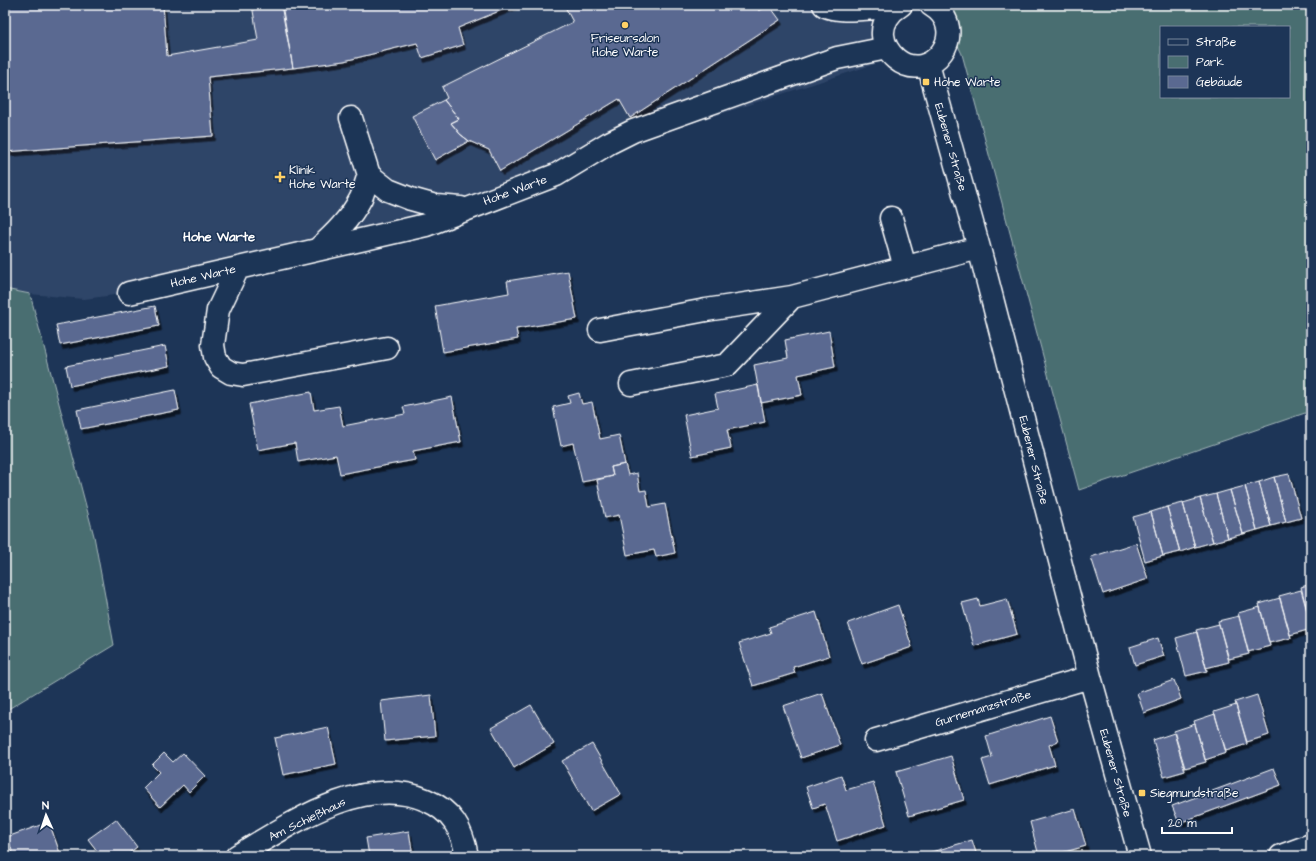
<svg xmlns="http://www.w3.org/2000/svg" width="1316" height="861" viewBox="0 0 1316 861" font-family="'Architects Daughter',sans-serif">
  <style>
    .built { fill: #2f4568 }
    .green { fill: #496e71; stroke: #a4b6b8; fill-rule: evenodd }
    .building { fill: #5a6991; stroke: #fff; filter: url(#shadow) }
    .lines { fill: none; stroke-linecap: round; stroke-linejoin: round }
    .minor-casing { stroke: #fff; stroke-width: 25 }
    .minor { stroke: #1d3557; stroke-width: 22 }
    .poi-dot { fill: #ffd166; stroke: #1d3557; stroke-width: 1.5 }
    .labels { text-anchor: middle; stroke-width: 3; stroke-linejoin: round; paint-order: stroke }
    .poi-label { font-size: 12px; fill: #fff; stroke: #1d3557; text-anchor: start }
    .street-label { font-size: 12px; fill: #fff; stroke: #1d3557 }
    .neighbourhood-label { font-size: 13px; font-weight: bold; fill: #fff; stroke: #1d3557 }
  </style>
  <defs>
    <filter id="shadow"><feDropShadow dx="2.5" dy="4.5" stdDeviation="0" flood-color="#0009"/></filter>
  </defs>
  <rect width="100%" height="100%" fill="#1d3557"/>
  <filter id="ink" filterUnits="userSpaceOnUse"><feTurbulence type="fractalNoise" baseFrequency=".025" numOctaves="2"/><feDisplacementMap in="SourceGraphic" scale="8" xChannelSelector="R" yChannelSelector="G"/><feConvolveMatrix kernelMatrix="1 2 1 2 8 2 1 2 1" color-interpolation-filters="sRGB"/></filter>
  <g filter="url(#ink)">
    <path class="built" d="M5 5H884L880 7 875 64 630 143 479 211 129 293 84 299 30 294 5 289Z"/>
    <path class="green" d="M953 5H1311V411L1079 490 962 54 945 19ZM1161 27H1289V97H1161Z
      M5 289 30 294 94 536 114 645 5 711Z"/>
    <path class="building" d="M5 5H163L167 56 258 40 252 5H282L293 68 208 77 213 136 5 152Z
      M281 5H514L458 28 463 45 422 58 417 43 344 61 293 68Z
      M564 5H758L759 11 769 5 780 20 630 118 619 99 500 171 489 150 469 141 460 134 456 129 451 123 459 119 444 100 447 98 442 87 573 22Z
      M444 100 459 119 451 123 460 134 469 141 435 160 412 116Z
      M568 271 577 319 516 329 518 339 443 352 435 306 509 293 507 281Z
      M155 306 159 326 60 345 56 325Z
      M829 331 835 367 798 375 802 395 761 403 754 365 788 358 785 340Z
      M165 346 169 366 70 386 66 366Z
      M758 385 765 422 727 430 731 448 692 456 684 415 718 408 715 394Z
      M175 390 179 410 81 429 77 410Z
      M311 392 314 410 339 406 343 426 405 414 403 407 452 397 461 442 413 451 415 460 340 474 336 455 298 462 295 443 258 450 249 404Z
      M579 393 582 404 592 402 600 439 619 435 625 464 611 467 613 476 582 482 573 443 561 446 553 407 570 403 568 396Z
      M625 464 628 475 637 473 640 491 646 490 649 507 665 504 675 553 656 557 654 550 627 555 619 515 605 518 597 480 613 476 611 467Z
      M1289 474 1301 518 1286 522 1274 477Z
      M1274 477 1286 522 1271 526 1259 482Z
      M1259 482 1271 526 1257 530 1245 486Z
      M1245 486 1257 530 1243 534 1230 490Z
      M1230 490 1243 534 1228 538 1216 494Z
      M1216 494 1228 538 1213 542 1200 498Z
      M1200 498 1213 542 1195 547 1183 503Z
      M1183 503 1195 547 1180 552 1167 507Z
      M1167 507 1180 552 1163 556 1151 512Z
      M1151 512 1163 556 1145 561 1133 517Z
      M1136 543 1148 579 1103 594 1091 557Z
      M1311 584V625L1301 587Z
      M1301 590 1311 625V629L1290 635 1279 596Z
      M1280 598 1291 638 1269 643 1259 604Z
      M978 599 980 606 1007 599 1017 634 974 646 962 603Z
      M898 605 912 647 862 664 848 623Z
      M1260 607 1270 646 1248 652 1238 613Z
      M816 612 829 656 793 667 795 673 753 686 739 643 771 633 769 627Z
      M1239 616 1249 654 1229 659 1218 621Z
      M1219 624 1229 662 1206 668 1196 630Z
      M1197 632 1207 671 1186 676 1176 638Z
      M1158 638 1164 656 1135 665 1130 647Z
      M1174 680 1181 699 1144 713 1137 693Z
      M822 693 840 745 801 758 783 706Z
      M431 695 435 736 385 741 381 701Z
      M1257 695 1269 735 1247 742 1235 702Z
      M531 705 554 744 514 768 491 728Z
      M1236 705 1247 744 1226 751 1214 712Z
      M1215 714 1226 753 1205 760 1194 721Z
      M1050 716 1058 741 1049 745 1055 765 990 785 982 760 992 757 986 736Z
      M1195 724 1206 762 1185 768 1174 731Z
      M328 727 336 764 283 775 275 738Z
      M1174 733 1185 771 1164 777 1153 740Z
      M592 744 621 794 591 811 562 761Z
      M164 753 173 762 183 753 205 776 189 792 183 785 160 807 143 788 159 772 152 765Z
      M951 756 964 800 909 816 896 772Z
      M1274 768 1281 785 1179 823 1172 806Z
      M841 775 846 790 873 782 886 825 837 841 825 804 813 808 806 787Z
      M1075 809 1086 846 1051 856H1039L1030 822Z
      M116 819 137 847 125 856H101L88 839Z
      M49 822 61 856H14L7 837Z
      M409 831 413 856H369L366 838Z
      M972 840 977 856H918Z"/>
    <g class="lines">
      <defs>
        <path id="minor" d="M824 5C836 14 883 7 899 6
          M901 5C890 11 882 23 883 35 884 45 889 53 896 59 930 87 973 30 931 5
          M928 64 979 248 1090 677 1140 856
          M351 118 369 175 388 190 411 199 436 206 461 208
          M891 218 905 267
          M318 249C335 234 350 219 361 198 364 191 366 182 369 175
          M238 268 218 310 213 345 215 357 221 367 231 373 243 375 387 348
          M129 293 426 225 556 175 609 143 633 131 837 58 887 48
          M600 330 706 310 792 297
          M631 384 727 365 792 297 979 248
          M876 740 1090 677
          M237 856C289 825 363 773 426 800 452 811 462 829 467 856
          M1281 856 1311 845"/>
      </defs>
      <use href="#minor" class="minor-casing"/>
      <use href="#minor" class="minor"/>
    </g>
  </g>
  <g class="poi-dot">
    <circle cx="625" cy="25" r="4"/>
    <rect x="922" y="78" width="8" height="8" rx="2"/>
    <path d="M278 171h4v4h4v4h-4v4h-4v-4h-4v-4h4z"/>
    <rect x="1138" y="789" width="8" height="8" rx="2"/>
  </g>
  <g class="labels">
    <g class="poi-label">
      <text x="625" y="42" text-anchor="middle">Friseursalon<tspan x="625" dy="14">Hohe Warte</tspan></text>
      <text x="934" y="86">Hohe Warte</text>
      <text x="289" y="174">Klinik<tspan x="289" dy="14">Hohe Warte</tspan></text>
      <text x="1150" y="797">Siegmundstraße</text>
    </g>
    <g class="street-label">
      <text transform="translate(951 147) rotate(74)" y="4">Eubener Straße</text>
      <text transform="translate(515 190) rotate(-20)" y="4">Hohe Warte</text>
      <text transform="translate(203 276) rotate(-13)" y="4">Hohe Warte</text>
      <text transform="translate(1034 460) rotate(76)" y="4">Eubener Straße</text>
      <text transform="translate(983 708) rotate(-17)" y="4">Gurnemanzstraße</text>
      <text transform="translate(1116 773) rotate(74)" y="4">Eubener Straße</text>
      <text transform="translate(307 819) rotate(-26)" y="4">Am Schießhaus</text>
    </g>
    <g class="neighbourhood-label">
      <text x="219" y="241">Hohe Warte</text>
    </g>
  </g>
  <rect width="1316" height="861" fill="none" stroke="#1d3557" stroke-width="20"/>
  <rect x="10" y="10" width="1296" height="841" fill="none" stroke="#fff" stroke-width="1.5" filter="url(#ink)"/>
  <rect x="1160" y="26" width="130" height="72" fill="#1d3557" stroke="#77869a"/>
  <rect x="1168" y="39" width="20" height="6" fill="#1d3557" stroke="#77869a"/>
  <text x="1196" y="46" font-size="12" fill="#ffffff">Straße</text>
  <rect x="1168" y="56" width="20" height="12" fill="#496e71" stroke="#77869a"/>
  <text x="1196" y="66" font-size="12" fill="#ffffff">Park</text>
  <rect x="1168" y="76" width="20" height="12" fill="#5a6991" stroke="#77869a"/>
  <text x="1196" y="86" font-size="12" fill="#ffffff">Gebäude</text>
  <g transform="translate(46 815) rotate(357)" stroke="#1d3557" stroke-width="3" paint-order="stroke">
  <path d="M0-3L7 15L0 10L-7 15Z" fill="#ffffff"/>
  <text y="-6" font-size="11" font-weight="bold" text-anchor="middle" fill="#ffffff">N</text>
  </g>
  <path d="M1162 827v6h70v-6" fill="none" stroke="#ffffff" stroke-width="2"/>
  <text x="1168" y="827" font-size="12" fill="#ffffff" stroke="#1d3557" stroke-width="3" paint-order="stroke">20 m</text>
</svg>
